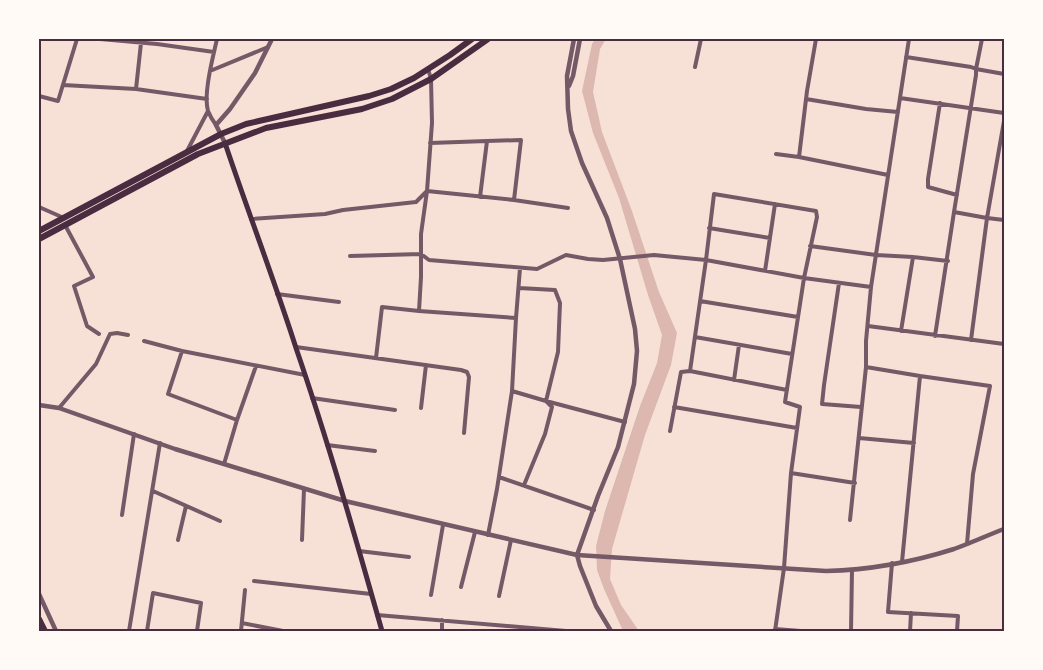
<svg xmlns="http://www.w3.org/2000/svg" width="1043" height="670" viewBox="0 0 1043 670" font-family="'Roboto Condensed',sans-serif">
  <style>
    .water { fill: #dcb8b0 }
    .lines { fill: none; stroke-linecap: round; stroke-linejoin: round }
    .minor { stroke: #755966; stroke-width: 4 }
    .tertiary { stroke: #755966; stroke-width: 4.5 }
    .secondary { stroke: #4a2c40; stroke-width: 5 }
    .primary { stroke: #4a2c40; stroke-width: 5.5 }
    .trunk { stroke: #4a2c40; stroke-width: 6 }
    .motorway { stroke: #4a2c40; stroke-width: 6 }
    .neatline { fill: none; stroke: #4a2c40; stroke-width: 2 }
  </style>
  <rect width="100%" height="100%" fill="#f7e1d7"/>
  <path class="water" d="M595 39H606L600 49 593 92 602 132 632 211 659 292 677 333 671 365 645 435 612 549 610 579 621 605 639 631H623L604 589 597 570 596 546 605 511 640 406 657 363 662 335 648 295 619 198 593 133 582 91 592 44Z"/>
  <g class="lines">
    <path class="minor" d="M100 39 157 44 214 52
      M982 39 976 69 1004 74
      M906 57 971 67 976 69V75L954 212
      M695 67 701 39
      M210 71 268 47
      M63 85 136 89 207 99
      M136 89 141 43
      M39 96 58 101 77 39
      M900 98 1004 113
      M806 99 866 109 898 112
      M940 103 928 179V187L957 195
      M1004 121 987 218 1004 220
      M216 125C213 121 210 116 208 111 203 94 213 57 217 39
      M487 141 521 140 514 200
      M430 143 487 141 480 197
      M187 151 208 111
      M776 154 799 157 888 175
      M799 157 807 91 816 39
      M39 207 64 218
      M251 219 325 214 343 210 416 202 427 191 432 123 431 79 428 69
      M65 225 93 277 74 286 87 326 99 334
      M709 228 770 238
      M810 246 876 255 913 257 948 261
      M350 256 421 254 429 260 537 269 566 255 588 259 603 260 654 255 706 260 804 278 871 287
      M765 271 775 204
      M839 283 824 385 822 404 861 407
      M519 288 555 290 560 303 558 352 546 401 625 422
      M277 294 339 302
      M700 301 798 317
      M516 318 520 268
      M868 326 1004 344
      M901 331 913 257
      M935 336 954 212 987 218 971 340
      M695 337 792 354
      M144 341 182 351 305 375
      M296 347 461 370 467 372 469 377 464 433
      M182 351 168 394 237 420
      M376 358 382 307 419 311
      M866 367 920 376 902 562
      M690 371 787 390
      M920 376 990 386 973 474 967 544
      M734 380 739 345
      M512 391 546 401 552 407 545 434 524 485
      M312 398 395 410
      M674 407 797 428
      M59 408 96 364 110 334 117 333 128 335
      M421 408 426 365
      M670 431 681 372 690 371 706 260 714 194 816 211 817 217 804 278 785 402 800 407 791 473 784 568 775 631
      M859 438 914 443
      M327 445 375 451
      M224 464 237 420 256 366
      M791 473 855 483
      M499 477 594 510
      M153 491 220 521
      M122 515 134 434
      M850 520 866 367V341L871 287 909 39
      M488 535 497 489 512 391 516 318 419 311 421 277V234L427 191 514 200 568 208
      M178 540 186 506
      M302 540 304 489
      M359 551 409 557
      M892 563 888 612 958 616 957 631
      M254 581 371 594
      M461 587 475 532
      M431 595 443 525
      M499 596 511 540
      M377 615 566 631
      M242 623 283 631
      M775 629 801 631
      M129 631 160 443
      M147 631 153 593 201 603 197 631
      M241 631 245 590
      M442 631V620
      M851 631 852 570
      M910 631 911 613"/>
    <path class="tertiary" d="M574 39 567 76 568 109 571 131 582 163 607 218 620 259 635 329 637 351 634 384 618 447 598 496 577 555 580 566 596 606 611 631
      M569 86 573 76 580 39
      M225 143 216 125 230 109 255 73 272 39
      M39 405 59 408 76 414 175 449 345 501 577 555 826 571C869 570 913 562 954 549 971 543 988 535 1004 529
      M39 594 56 631"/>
    <path class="secondary" d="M225 143C248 212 274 279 296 348 328 441 355 536 382 631"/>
    <path class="primary" d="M39 630V631"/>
    <path class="trunk" d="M39 231 221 134 246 124 369 96 391 89 414 78 450 55 472 39
      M39 239 198 154 266 128 362 109 392 99 431 79 488 39"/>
    <path class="motorway" d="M39 619 45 631"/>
  </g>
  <rect width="1043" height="670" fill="none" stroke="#fffaf5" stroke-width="80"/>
  <rect x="40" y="40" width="963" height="590" class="neatline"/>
</svg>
